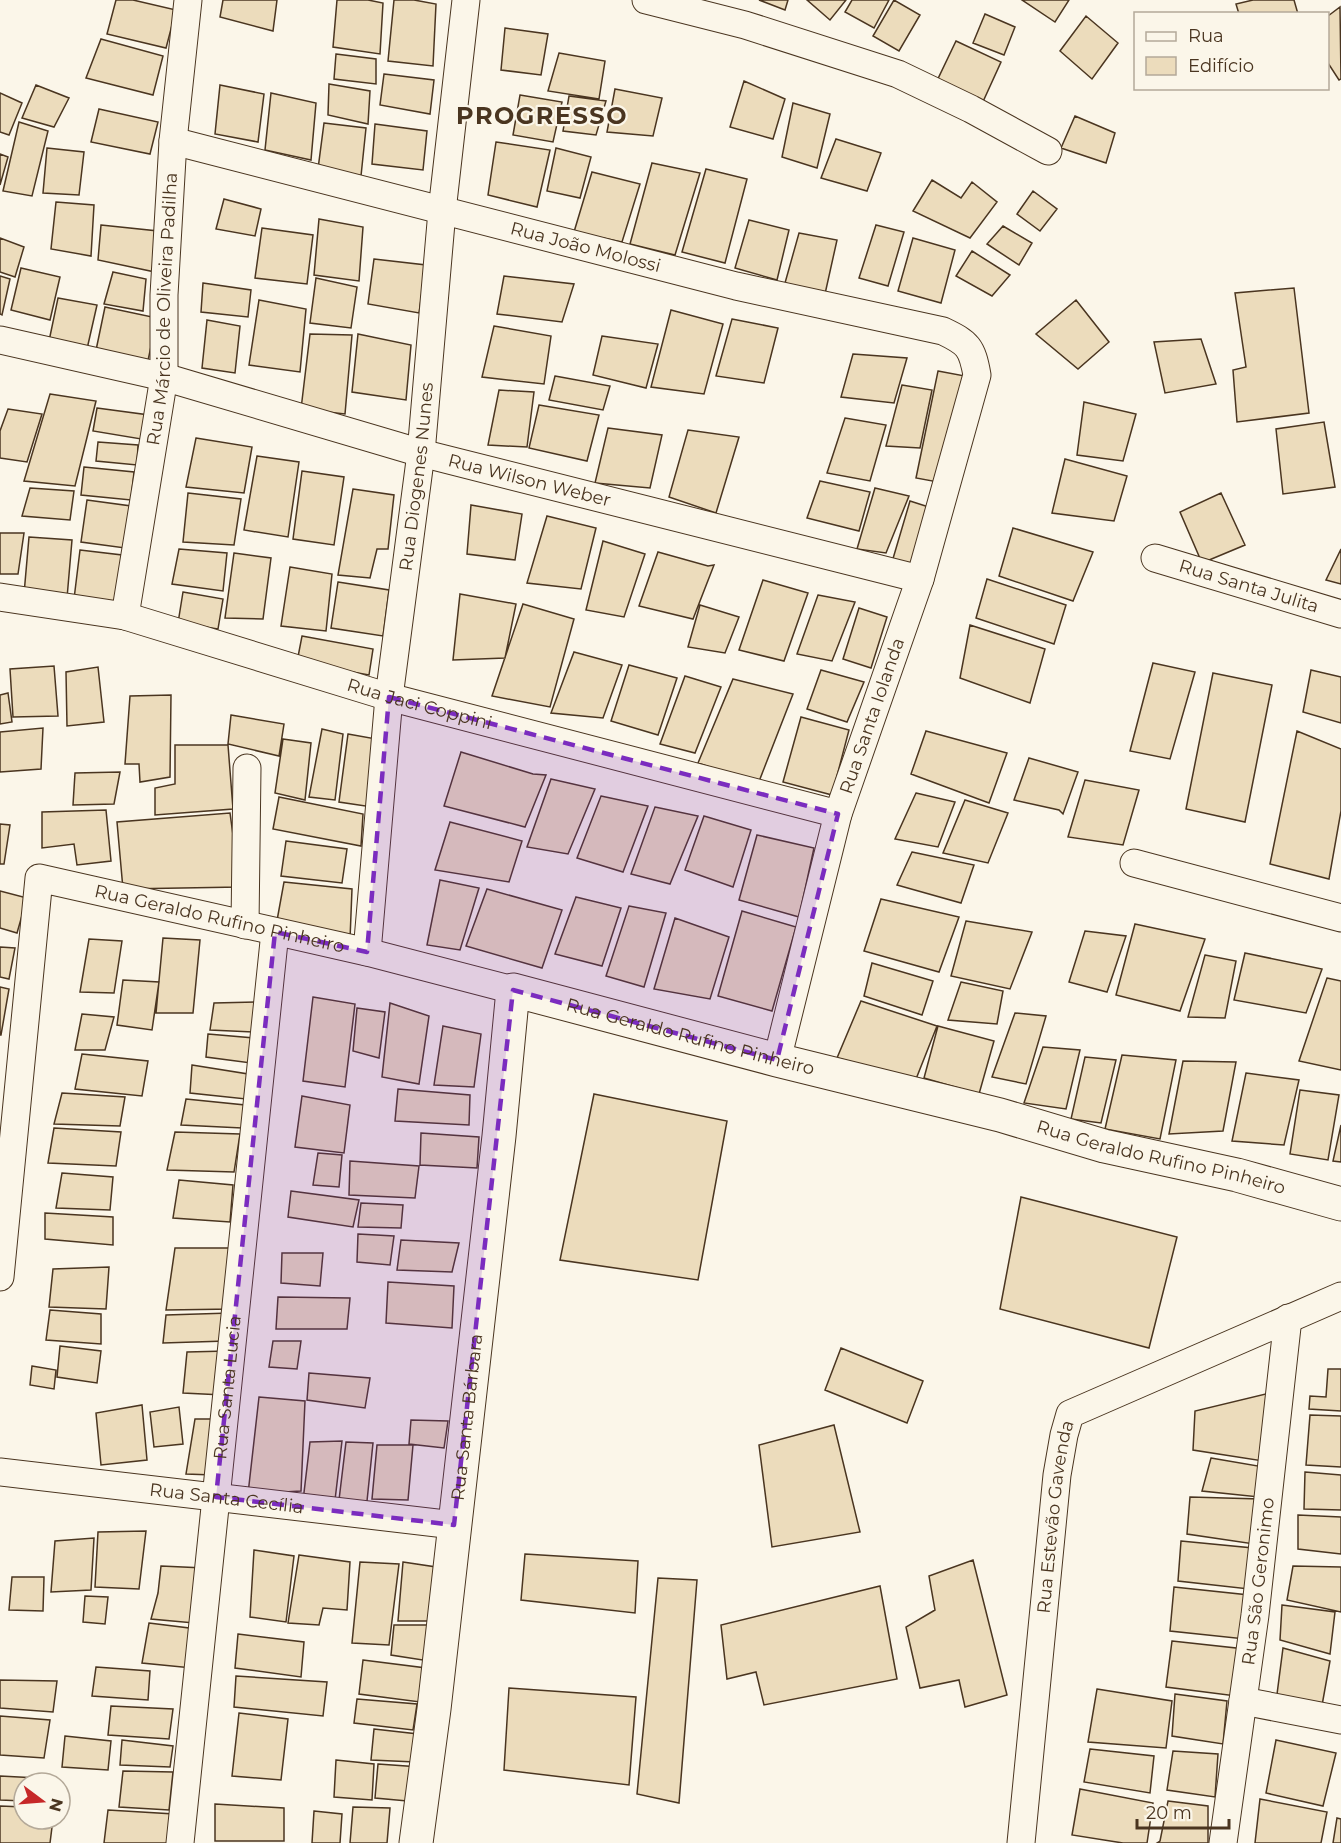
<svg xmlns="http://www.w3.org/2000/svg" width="1341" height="1843" viewBox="0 0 1341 1843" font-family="Montserrat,sans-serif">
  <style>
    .building { fill: #ecdcbc; stroke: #4a3520; stroke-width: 1.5 }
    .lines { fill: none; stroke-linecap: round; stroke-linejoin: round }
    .street-casing { stroke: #4a3520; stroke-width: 29 }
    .secondary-casing { stroke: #4a3520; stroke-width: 35 }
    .street { stroke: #fbf6e9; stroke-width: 27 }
    .secondary { stroke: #fbf6e9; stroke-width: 33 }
    .marked { fill: #7b2cbf; fill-opacity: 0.2; stroke: #7b2cbf; stroke-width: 4.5; stroke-dasharray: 12 8; stroke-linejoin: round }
    .labels { text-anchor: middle; stroke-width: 4.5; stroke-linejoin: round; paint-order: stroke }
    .street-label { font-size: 18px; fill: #4a3520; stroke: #fbf6e9 }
    .district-label { font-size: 24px; font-weight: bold; letter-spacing: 1.5px; fill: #4a3520; stroke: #fbf6e9 }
  </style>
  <rect width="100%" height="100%" fill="#fbf6e9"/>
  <path class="building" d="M116 0H133L176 10 166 48 107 34Z
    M223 0H277L273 31 220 17Z
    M337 0H368L383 3 380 54 333 47Z
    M394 0H414L436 4 433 66 388 61Z
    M759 0H788L785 10Z
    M807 0H846L830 20Z
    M852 0H889L874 28 845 12Z
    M894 0 920 15 899 51 873 36Z
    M1022 0H1069L1055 22Z
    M1253 0H1294L1298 14H1239L1236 4Z
    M1340 7 1341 79 1339 80 1328 63V16Z
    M985 14 1015 27 1004 55 973 43Z
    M1086 16 1118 43 1092 79 1060 51Z
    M505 28 548 34 541 75 501 70Z
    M101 39 163 56 153 95 86 78Z
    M956 41 1001 62 981 106 935 85Z
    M559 53 605 61 599 99 548 91Z
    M336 54 376 59V84L334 79Z
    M384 74 434 80 430 114 380 105Z
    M744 81 785 99 773 139 730 127Z
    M329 84 370 91 368 124 328 115Z
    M36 85 69 98 54 127 22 118Z
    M220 85 264 94 258 142 215 134Z
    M615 89 662 98 653 136 607 132Z
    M0 93 22 103 9 135 0 132Z
    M271 93 316 103 311 160 265 150Z
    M520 95 562 102 553 142 513 135Z
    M569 96 606 101 596 135 563 131Z
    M793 103 830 114 817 168 782 157Z
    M99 109 158 122 150 154 91 142Z
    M1075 116 1115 133 1106 163 1061 148Z
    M19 122 48 131 32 196 3 191Z
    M324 123 366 128 361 176 318 169Z
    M375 124 427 131 423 170 372 164Z
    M836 139 881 153 867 191 821 178Z
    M496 142 550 150 537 207 488 195Z
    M47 148 84 152 79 195 43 193Z
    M556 148 591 157 580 198 547 191Z
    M0 154 8 157 0 185Z
    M652 163 700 173 675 255 630 244Z
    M706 169 747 179 725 263 682 252Z
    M592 172 640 184 622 242 574 232Z
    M932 180 961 198 972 182 997 202 970 238 913 211Z
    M1033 191 1057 209 1040 231 1017 214Z
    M224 199 261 209 255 236 216 229Z
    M56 202 94 205 91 256 51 249Z
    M319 219 363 227 359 281 314 275Z
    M749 220 789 230 777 280 735 268Z
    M101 225 158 231 155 272 98 260Z
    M876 225 904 232 888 286 859 278Z
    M1003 226 1032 243 1019 265 987 244Z
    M262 228 313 235 307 284 255 278Z
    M799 233 837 240 825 294 785 283Z
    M0 238 24 247 15 277 0 272Z
    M913 238 955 250 941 303 898 291Z
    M972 251 1010 275 992 296 956 276Z
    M374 259 426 265 419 313 368 304Z
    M21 268 60 277 50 320 11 310Z
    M113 272 146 279 143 311 104 304Z
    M0 276 10 279 2 315 0 314Z
    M504 276 574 284 562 322 497 314Z
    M316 278 357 287 351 328 310 323Z
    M203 283 251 290 248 317 201 312Z
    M1294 288 1309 413 1237 422 1233 370 1246 367 1235 293Z
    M58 298 97 305 87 349 49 341Z
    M259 300 306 309 300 372 249 365Z
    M1076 300 1109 342 1078 369 1036 334Z
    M105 307 157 318 146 370 95 355Z
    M671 310 723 324 704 394 651 387Z
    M732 319 778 328 764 383 716 376Z
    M207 320 240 326 235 373 202 368Z
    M494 326 551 336 544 384 482 377Z
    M310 334 352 335 345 414 301 409Z
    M358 334 411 345 406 400 352 392Z
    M602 336 658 344 646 388 593 375Z
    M1201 339 1216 384 1165 393 1154 342Z
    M853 354 907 358 894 403 841 397Z
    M938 371 965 376 943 483 916 478Z
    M555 376 610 386 603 410 549 400Z
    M902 385 932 390 920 448 886 446Z
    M499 390 534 392 527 447 488 445Z
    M50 394 96 401 75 486 24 481Z
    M1084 402 1136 414 1123 461 1077 455Z
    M539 405 599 415 587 461 529 448Z
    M97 408 149 415 147 440 93 431Z
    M8 409 42 414 27 462 0 458V431Z
    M845 418 886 425 870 481 827 473Z
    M1324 422 1335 487 1283 494 1276 429Z
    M608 428 662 435 650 488 595 483Z
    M688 430 739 437 716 513 669 497Z
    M196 438 252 447 244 493 186 487Z
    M98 442 138 445 137 465 96 461Z
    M257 456 299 462 288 537 244 530Z
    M1065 459 1127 476 1114 521 1052 513Z
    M84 467 134 472 131 500 81 495Z
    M302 471 344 477 334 545 293 539Z
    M820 481 870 492 859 531 807 518Z
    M30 488 74 491 70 520 22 516Z
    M875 488 909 496 886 553 857 549Z
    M353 489 394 495 388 549H377L370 578 338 575Z
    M188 493 241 499 234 545 183 542Z
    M1221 493 1245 545 1202 563 1180 512Z
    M87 500 131 506 125 548 81 542Z
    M910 501 935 509 917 569 892 562Z
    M471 505 522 514 515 560 467 554Z
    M547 516 596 528 581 589 527 583Z
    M1013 528 1093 552 1073 601 999 576Z
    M0 533H24L18 574H0Z
    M29 537 72 540 67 598 24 594Z
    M603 541 645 554 624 617 586 610Z
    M179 549 227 553 223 591 172 584Z
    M1341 549V584L1326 580Z
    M80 550 122 555 117 604 74 599Z
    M658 552 708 566 714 565 693 619 639 606Z
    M234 553 271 558 263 619 225 618Z
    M290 567 332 574 326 631 281 626Z
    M987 579 1066 605 1054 644 976 618Z
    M763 580 808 593 784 661 739 650Z
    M338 582 389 590 383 636 331 628Z
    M183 592 223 599 218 629 178 623Z
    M460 594 516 604 505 658 453 660Z
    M818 595 855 602 832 661 797 654Z
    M523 604 574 619 550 707 492 696Z
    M700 605 739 617 725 653 688 647Z
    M859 608 887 617 871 668 843 659Z
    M970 625 1045 649 1030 703 960 678Z
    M302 636 373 649 369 675 297 662Z
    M574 652 622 665 603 718 551 713Z
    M1153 663 1195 672 1170 759 1130 751Z
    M629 665 677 678 658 735 611 721Z
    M54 666 58 716 13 717 10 669Z
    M98 667 104 722 67 726 66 672Z
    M821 670 864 682 847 722 807 709Z
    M1311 670 1341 677V723L1303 712Z
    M1213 673 1272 685 1245 822 1186 809Z
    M685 676 721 687 695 753 660 744Z
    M733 679 793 694 758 784 698 763Z
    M8 693 12 722 0 724V695Z
    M171 695 170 777 140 782 139 764H125L130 696Z
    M231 715 284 724 279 756 228 744Z
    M801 717 849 730 832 795 783 782Z
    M43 728 41 769 0 772V732Z
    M322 729 343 734 335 800 309 797Z
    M926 731 1007 753 989 803 911 774Z
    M1297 731 1341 749V811L1329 879 1270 864Z
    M348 734 382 740 372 807 339 802Z
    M283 739 311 743 305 800 275 793Z
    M175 745H228L233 809 155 815V788L175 784Z
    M461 752 533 774 546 775 525 827 444 806Z
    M1029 758 1078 772 1063 814 1059 810 1014 800Z
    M120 772 114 804 73 805 75 773Z
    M551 779 595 789 568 854 527 847Z
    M1085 780 1139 790 1123 845 1068 837Z
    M916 793 955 802 938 847 895 839Z
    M601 796 648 806 623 872 577 858Z
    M279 797 363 814 361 846 273 829Z
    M965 800 1008 813 988 863 943 853Z
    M655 807 698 816 670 884 631 874Z
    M106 810 111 861 77 865 74 844 42 848V812Z
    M230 813 240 887 123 889 117 822Z
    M704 816 751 830 733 887 685 870Z
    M450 822 522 841 509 882 435 870Z
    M0 824 10 825 4 864H0Z
    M757 835 814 848 799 917 739 900Z
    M286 841 347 849 342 883 281 876Z
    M912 852 974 865 961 903 897 885Z
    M440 880 479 888 460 950 427 945Z
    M284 882 352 889 350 939 276 926Z
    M487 889 562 910 542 968 466 946Z
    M0 891 27 898 17 933 0 928Z
    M576 897 621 908 602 966 555 954Z
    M881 899 959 917 939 972 864 951Z
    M629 906 666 913 644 987 606 976Z
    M742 911 796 927 772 1011 718 996Z
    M675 918 729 937 710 999 654 989Z
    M966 921 1032 932 1010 989 951 976Z
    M1135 924 1205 939 1180 1011 1116 995Z
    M1085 931 1126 936 1107 992 1069 982Z
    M163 938 200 940 193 1013H156Z
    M89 939 122 941 114 993 80 992Z
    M0 947 15 948 9 979 0 977Z
    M1245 953 1322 969 1306 1013 1234 1000Z
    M1205 955 1236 961 1225 1018 1188 1017Z
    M872 963 933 981 922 1015 864 996Z
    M1327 978 1341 981V1070L1299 1061Z
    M123 980 159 982 152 1030 117 1025Z
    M961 982 1003 991 997 1024 948 1020Z
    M0 987 9 989 1 1035H0Z
    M313 997 355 1004 345 1087 303 1081Z
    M861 1001 937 1026 916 1079 837 1058Z
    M256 1002 253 1032 210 1030 214 1003Z
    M390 1003 429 1016 419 1084 382 1077Z
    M357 1008 385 1012 379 1058 353 1051Z
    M1015 1013 1046 1016 1026 1084 992 1077Z
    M82 1014 114 1017 105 1050H75Z
    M443 1026 481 1034 474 1087 434 1085Z
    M938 1026 994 1041 979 1094 924 1078Z
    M208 1034 254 1038 251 1063 206 1057Z
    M1043 1047 1080 1050 1066 1109 1024 1103Z
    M82 1054 148 1061 142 1096 75 1089Z
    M1122 1055 1176 1060 1160 1139 1105 1129Z
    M1085 1057 1116 1060 1101 1123 1071 1119Z
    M1183 1061 1236 1062 1223 1131 1169 1134Z
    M192 1065 248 1074 246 1099 190 1093Z
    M1246 1073 1299 1080 1284 1145 1232 1141Z
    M398 1089 470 1095 469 1125 395 1121Z
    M1300 1090 1339 1095 1328 1160 1290 1154Z
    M62 1093 125 1097 120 1126 54 1124Z
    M594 1094 727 1121 698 1280 560 1260Z
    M302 1096 350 1105 344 1153 295 1147Z
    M186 1099 245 1105 242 1128 181 1125Z
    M1341 1125V1162L1333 1161Z
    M54 1128 121 1132 116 1166 48 1163Z
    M175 1132 240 1134 234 1172 167 1170Z
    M421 1133 479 1137 477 1168 420 1165Z
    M318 1153 342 1155 339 1187 313 1185Z
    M350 1161 419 1166 415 1198 349 1195Z
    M62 1173 113 1177 110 1210 56 1208Z
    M179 1180 233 1185 230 1222 173 1218Z
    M291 1191 359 1200 353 1227 288 1217Z
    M1021 1197 1177 1237 1149 1348 1000 1309Z
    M361 1203 403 1205 401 1228 358 1227Z
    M45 1213 113 1217V1245L45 1239Z
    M358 1234 394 1236 390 1265 357 1262Z
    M401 1240 459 1243 452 1272 397 1270Z
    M175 1248H238L233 1309 166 1310Z
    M282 1253H323L320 1286 281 1283Z
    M109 1267 106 1309 49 1307 53 1269Z
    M388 1282 454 1286 452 1328 386 1323Z
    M278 1297 350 1298 347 1329H276Z
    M50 1310 101 1314V1344L46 1340Z
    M230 1313 226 1341 163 1343 166 1315Z
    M273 1341H301L297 1369 269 1367Z
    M60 1346 101 1351 97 1383 57 1377Z
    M841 1348 923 1381 907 1423 825 1390Z
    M227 1351 223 1395 183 1393 187 1352Z
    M32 1366 56 1370 54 1389 30 1385Z
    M1328 1369H1341V1411L1309 1409 1310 1396 1326 1397Z
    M309 1373 370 1378 365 1408 307 1400Z
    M1274 1392 1263 1461 1193 1450 1195 1411Z
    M259 1397 305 1401 301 1491 248 1494Z
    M142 1405 147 1460 101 1465 96 1413Z
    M179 1407 183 1444 154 1447 150 1412Z
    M1310 1415 1341 1416V1467L1306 1465Z
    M195 1419H221L213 1475 186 1474Z
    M411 1420 448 1421 444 1448 409 1444Z
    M834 1425 860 1532 772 1547 759 1445Z
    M342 1441 335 1500 303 1501 310 1442Z
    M346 1442 373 1443 367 1501 339 1500Z
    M377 1445H413L408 1500 372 1499Z
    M1211 1458 1264 1467 1259 1497 1202 1491Z
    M1305 1472 1341 1475V1510L1304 1509Z
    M1190 1497 1260 1499 1254 1544 1187 1534Z
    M1298 1515 1341 1517V1554L1298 1549Z
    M146 1531 139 1589 95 1587 98 1532Z
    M94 1538 91 1590 51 1592 55 1541Z
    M1181 1541 1253 1548 1249 1589 1178 1581Z
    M254 1550 294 1556 286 1622 250 1617Z
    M525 1554 638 1561 635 1613 521 1600Z
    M299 1555 350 1562 347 1610 323 1608 319 1625 288 1623Z
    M973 1560 1007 1695 965 1707 959 1680 920 1688 906 1627 935 1610 929 1576Z
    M360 1562 399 1564 389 1645 352 1643Z
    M403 1562 436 1567 430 1621H398Z
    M161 1566 204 1568 194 1623 151 1619 158 1593Z
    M1293 1566 1341 1567V1612L1287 1600Z
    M12 1577H44L43 1611 9 1610Z
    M658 1578 697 1580 679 1803 637 1794Z
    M880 1586 897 1679 764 1705 756 1672 727 1679 721 1625Z
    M1174 1587 1249 1595 1245 1639 1170 1631Z
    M85 1596 108 1597 105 1624 83 1622Z
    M1282 1605 1335 1612 1330 1654 1280 1640Z
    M149 1623 197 1629 192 1668 142 1663Z
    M394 1625H436L429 1661 391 1655Z
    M238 1634 304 1642 301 1677 235 1668Z
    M1172 1641 1245 1649 1236 1696 1166 1687Z
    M1283 1648 1330 1661 1321 1711 1276 1702Z
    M363 1660 426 1668 420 1702 359 1694Z
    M96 1667 150 1671 148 1700 92 1696Z
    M236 1676 327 1682 323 1716 234 1707Z
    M0 1680 57 1681 53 1712 0 1708Z
    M509 1688 636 1697 629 1785 504 1770Z
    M1097 1689 1172 1701 1166 1748 1088 1742Z
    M1175 1694 1227 1701 1223 1744 1172 1736Z
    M357 1699 417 1704 413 1730 354 1723Z
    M111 1706 173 1709 169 1739 108 1735Z
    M239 1713 288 1719 281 1780 232 1776Z
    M0 1716 50 1720 44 1758 0 1755Z
    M374 1729 418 1734 415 1762 371 1760Z
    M65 1736 111 1741 108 1770 62 1767Z
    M122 1740 173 1746 170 1767 120 1765Z
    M1276 1740 1336 1753 1323 1806 1266 1793Z
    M1090 1749 1154 1756 1150 1793 1084 1782Z
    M1173 1751 1218 1754 1215 1797 1167 1790Z
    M336 1760 374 1764 372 1800 334 1797Z
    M378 1764 420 1767 418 1802 375 1798Z
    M123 1771 173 1772 169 1810 119 1807Z
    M0 1776 56 1779 55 1783H24V1801L0 1800Z
    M1080 1789 1153 1803 1147 1843H1123L1072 1835Z
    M1260 1799 1327 1812 1321 1843H1255Z
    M1168 1801 1208 1806V1843H1157L1160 1841Z
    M215 1804 284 1808V1841H215Z
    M0 1806 24 1807V1819H53L50 1843H0Z
    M353 1807 390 1808 387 1843H350Z
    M108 1810 174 1814 167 1843H104Z
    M314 1811 342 1814 340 1843H312Z
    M1337 1818 1341 1819V1843H1333Z"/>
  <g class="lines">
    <defs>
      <g id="street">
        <path d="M646 0 745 25 898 74 971 109 1048 151"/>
        <path id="s1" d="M173 141 736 286 943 331C968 343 972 347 977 375L920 579 838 814 777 1060"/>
        <path id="s2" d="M0 340 164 377 421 453 920 579"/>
        <path id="s3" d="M1155 558 1341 614"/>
        <path id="s4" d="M0 597 125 616 389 697 838 814"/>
        <path id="s5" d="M125 616 164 377V295L173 141 188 0"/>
        <path d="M1134 863 1341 918"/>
        <path d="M245 925 247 768"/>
        <path id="s6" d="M367 952 389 697 421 453 442 211 466 0"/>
        <path id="s7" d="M0 1277 39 878 367 952 513 990"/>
        <path id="s8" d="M0 1472 454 1525"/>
        <path d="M1243 1701 1341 1720"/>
        <path id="s9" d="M180 1843 275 932"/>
        <path id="s10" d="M1021 1843 1057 1475 1064 1435 1070 1414 1341 1296"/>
        <path id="s11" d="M1223 1843 1255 1615 1288 1318"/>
      </g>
      <g id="secondary">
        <path id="s12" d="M416 1843 434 1709 499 1136 513 990 777 1060 1000 1115 1104 1146 1237 1175 1341 1204"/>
      </g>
    </defs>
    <use href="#street" class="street-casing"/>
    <use href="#secondary" class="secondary-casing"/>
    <use href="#street" class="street"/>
    <use href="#secondary" class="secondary"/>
  </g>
  <path class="marked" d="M389 697 838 814 777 1060 513 990 454 1525 216 1497 275 932 367 952Z"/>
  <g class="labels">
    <g class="street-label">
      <text dy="6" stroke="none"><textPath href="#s1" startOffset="426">Rua João Molossi</textPath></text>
      <text dy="6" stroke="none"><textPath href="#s5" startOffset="310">Rua Márcio de Oliveira Padilha</textPath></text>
      <text dy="6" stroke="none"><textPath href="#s6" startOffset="478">Rua Diogenes Nunes</textPath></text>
      <text dy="6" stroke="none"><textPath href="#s2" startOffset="548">Rua Wilson Weber</textPath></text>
      <text dy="6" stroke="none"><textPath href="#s3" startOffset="98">Rua Santa Julita</textPath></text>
      <text dy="6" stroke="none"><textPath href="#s4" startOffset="434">Rua Jaci Coppini</textPath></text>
      <text transform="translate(872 716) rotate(-71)" y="6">Rua Santa Iolanda</text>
      <text dy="6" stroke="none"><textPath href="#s7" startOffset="586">Rua Geraldo Rufino Pinheiro</textPath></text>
      <text dy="6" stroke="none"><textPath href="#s12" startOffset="1042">Rua Geraldo Rufino Pinheiro</textPath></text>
      <text dy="6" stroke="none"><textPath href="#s12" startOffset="1528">Rua Geraldo Rufino Pinheiro</textPath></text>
      <text dy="6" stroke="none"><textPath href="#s9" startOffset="458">Rua Santa Lucia</textPath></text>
      <text dy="6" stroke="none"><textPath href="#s12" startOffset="429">Rua Santa Bárbara</textPath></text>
      <text dy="6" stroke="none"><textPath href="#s8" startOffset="228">Rua Santa Cecília</textPath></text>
      <text dy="6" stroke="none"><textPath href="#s10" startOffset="328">Rua Estevão Gavenda</textPath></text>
      <text dy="6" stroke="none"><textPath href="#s11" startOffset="264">Rua São Geronimo</textPath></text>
    </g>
    <g class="district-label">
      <text x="542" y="124">PROGRESSO</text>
    </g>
  </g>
  <rect x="1134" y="12" width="195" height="78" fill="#fbf6e9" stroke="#b4a999" stroke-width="1.5"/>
  <rect x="1146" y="32" width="30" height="9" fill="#fbf6e9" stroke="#b4a999" stroke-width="1.5"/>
  <text x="1188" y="42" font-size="18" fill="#4a3520">Rua</text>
  <rect x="1146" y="57" width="30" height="18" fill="#ecdcbc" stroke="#b4a999" stroke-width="1.5"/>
  <text x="1188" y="72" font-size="18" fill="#4a3520">Edifício</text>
  <g transform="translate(42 1801) rotate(106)"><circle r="28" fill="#fbf6e9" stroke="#b4a999" stroke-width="1.5"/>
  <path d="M0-4.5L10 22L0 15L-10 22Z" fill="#c62828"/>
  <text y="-9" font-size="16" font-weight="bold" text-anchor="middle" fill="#4a3520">N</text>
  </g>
  <path d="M1137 1819v9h92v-9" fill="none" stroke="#4a3520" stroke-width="3"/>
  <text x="1146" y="1819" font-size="18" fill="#4a3520" stroke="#fbf6e9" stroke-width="4.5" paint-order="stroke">20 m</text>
</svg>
